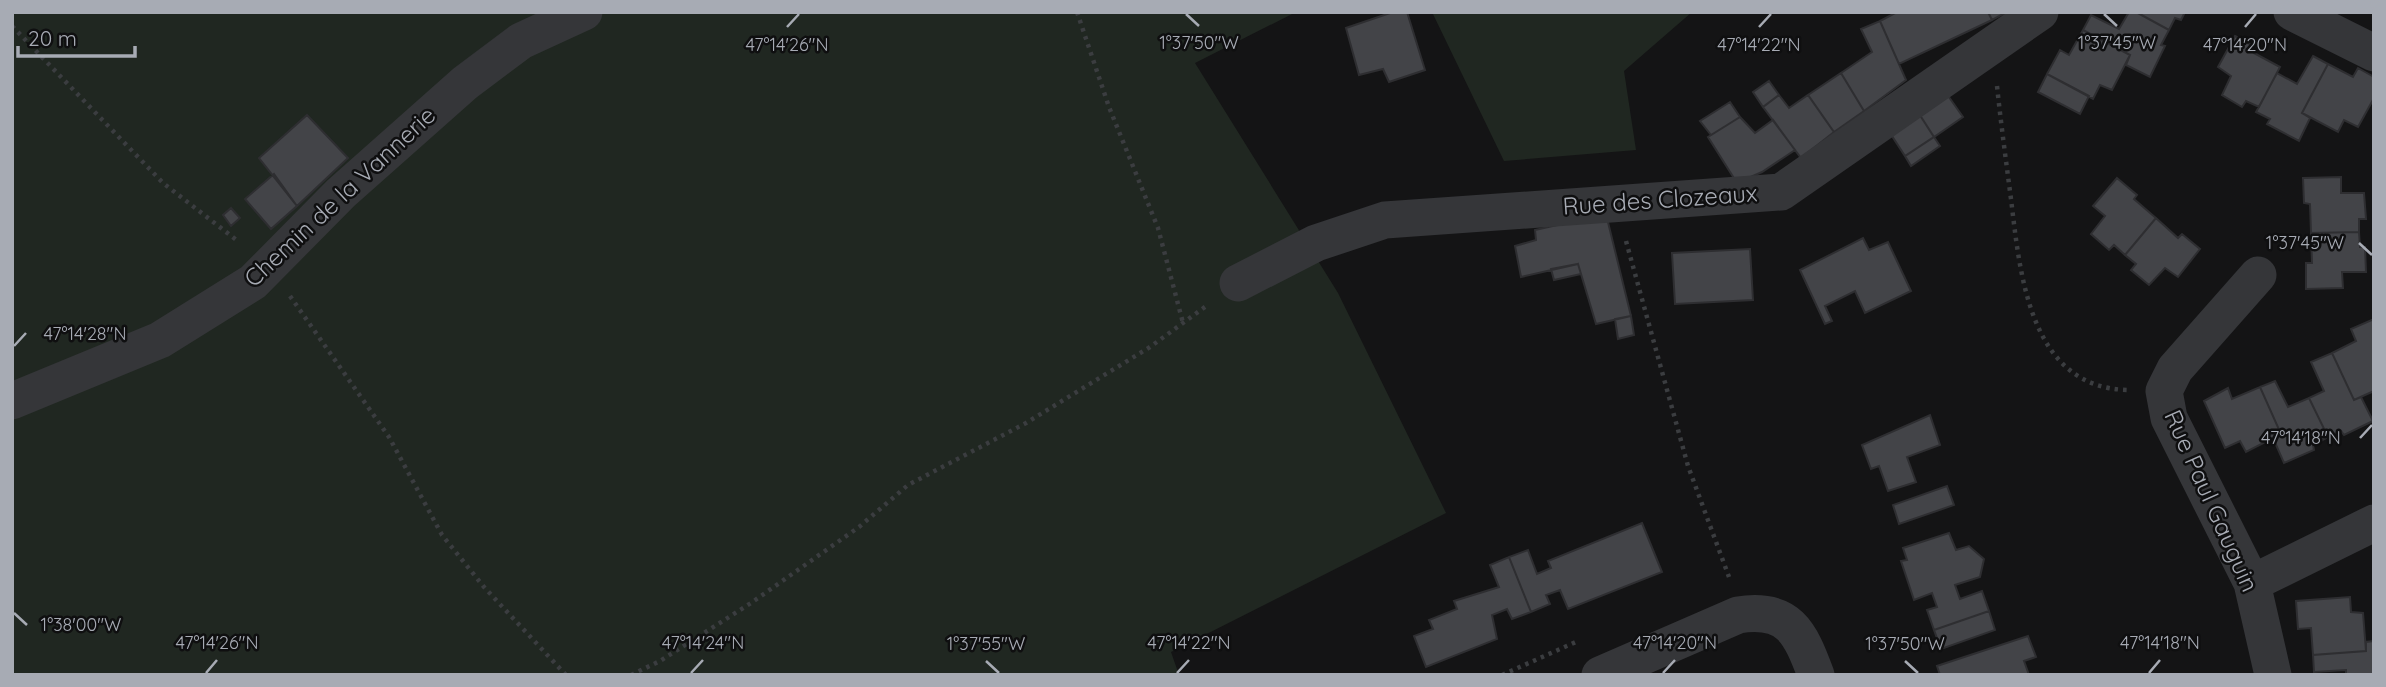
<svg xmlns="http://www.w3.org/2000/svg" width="2386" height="687" viewBox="0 0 2386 687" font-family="Quicksand,sans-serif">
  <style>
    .green { fill: #202721 }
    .building { fill: #434448; stroke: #2e2e31; stroke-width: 2 }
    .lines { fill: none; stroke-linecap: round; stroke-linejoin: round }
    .path { stroke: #3b3d40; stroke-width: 4.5; stroke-dasharray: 3.5 5; stroke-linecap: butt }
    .street { stroke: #353639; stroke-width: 37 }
    .ticks { fill: none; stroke: #a7abb4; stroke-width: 2.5 }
    .labels { text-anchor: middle; stroke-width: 5; stroke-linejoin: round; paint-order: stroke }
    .street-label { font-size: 24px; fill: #a7abb4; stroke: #0f0f10 }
    .ticks-label { font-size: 18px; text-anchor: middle; fill: #a7abb4; stroke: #0f0f10; stroke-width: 5; stroke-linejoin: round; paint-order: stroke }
  </style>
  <rect width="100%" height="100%" fill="#141415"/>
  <path class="green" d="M12 12H1296L1195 63 1338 293 1446 513 1171 652 1179 675H12Z
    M1432 12H1692L1624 71 1636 150 1504 161Z"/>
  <path class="building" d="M1393 12H1407L1425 70 1389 82 1383 69 1359 75 1346 28Z
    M1897 12H1988L1992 20 1899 64 1880 21Z
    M1988 12H2007L1992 20Z
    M2129 12H2136L2169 30 2161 45 2165 46 2150 77 2126 65 2130 55 2083 30 2091 15 2119 29Z
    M2136 12H2185L2181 20 2175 18 2169 30Z
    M1880 21 1906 80 1864 111 1841 73 1872 52 1861 29Z
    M2083 30 2130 55 2112 90 2100 85 2093 99 2047 74 2060 50 2069 55Z
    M2235 36 2257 48 2254 53 2280 67 2259 107 2246 101 2242 107 2222 95 2231 76 2218 67Z
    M2313 56 2328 64 2302 113 2310 118 2299 141 2267 124 2270 119 2256 112 2277 73 2297 84Z
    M2328 64 2353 77 2358 68 2374 77V98L2358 127 2344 120 2338 132 2302 113Z
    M1841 73 1864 111 1834 132 1808 95Z
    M2047 74 2089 96 2080 114 2038 92Z
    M1769 81 1779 95 1763 107 1753 92Z
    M1944 90 1963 117 1934 137 1916 109Z
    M1779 95 1789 108 1808 95 1834 132 1801 158 1763 107Z
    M1730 102 1740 117 1711 135 1700 121Z
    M1916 109 1934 137 1905 156 1892 136Z
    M307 115 348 158 297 206 259 158Z
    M1740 117 1755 133 1773 120 1795 150 1762 172 1737 183 1708 137Z
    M1934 137 1940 146 1911 166 1905 156Z
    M274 174 297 206 271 229 245 199Z
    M2341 177V193H2364L2366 219H2359V232L2311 233 2310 204 2304 203 2303 178Z
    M2117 178 2137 195 2134 199 2156 218 2125 255 2114 245 2109 250 2091 234 2105 216 2093 206Z
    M231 208 240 218 231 226 223 215Z
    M1606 214 1631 316 1596 324 1578 264 1521 277 1515 246 1536 240 1535 230Z
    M2156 218 2178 238 2182 234 2200 249 2178 277 2165 268 2149 285 2131 270 2136 264 2125 255Z
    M2359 232 2360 247H2365L2366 272H2342L2343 288 2306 289V263H2312L2311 233Z
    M1863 238 1869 250 1888 242 1911 291 1865 313 1855 291 1825 306 1832 321 1825 324 1800 270Z
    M1750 249 1753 300 1675 304 1672 253Z
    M1578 264 1581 274 1554 280 1551 269Z
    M1631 316 1634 335 1618 339 1615 319Z
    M2374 319V391L2354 400 2332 353 2356 341 2351 329Z
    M2332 353 2354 400 2361 397 2373 421 2344 435 2341 431 2328 437 2309 398 2324 391 2311 362Z
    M2275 381 2288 407 2309 398 2328 437 2313 445 2314 450 2284 463 2273 438 2281 434 2260 387Z
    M2260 387 2281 434 2246 452 2240 441 2225 448 2204 401 2228 388 2232 399Z
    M1930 415 1940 445 1907 457 1916 482 1888 491 1879 466 1871 469 1862 445Z
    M1947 486 1954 505 1899 524 1893 505Z
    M1642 523 1662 572 1568 609 1560 590 1546 595 1550 604 1531 612 1509 557 1528 550 1537 574 1551 568 1548 561Z
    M1949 533 1956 550 1969 546 1984 559 1980 577 1955 585 1960 599 1982 591 1989 611 1934 630 1927 610 1937 607 1932 593 1914 600 1901 561 1907 560 1903 548Z
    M1509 557 1531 612 1512 619 1507 609 1492 615 1497 639 1426 667 1414 636 1433 629 1429 620 1457 609 1454 601 1499 587 1490 565Z
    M2350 597 2351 612 2363 613 2366 651 2313 655 2311 628 2298 629 2296 601Z
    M1989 611 1995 630 1941 649 1934 630Z
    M2028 636 2036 657 2024 661 2029 675H1940L1937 666Z
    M2374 641V675H2346V670L2314 672 2313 655 2366 651V642Z"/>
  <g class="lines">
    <path class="path" d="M1077 12 1109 107 1158 228 1183 323
      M12 26 163 183 239 242
      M1997 86C2001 124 2006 161 2011 199 2020 273 2029 388 2128 390
      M1626 241 1688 466 1729 577
      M290 296 389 437 442 535 484 587 566 675
      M631 675 660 661 751 603 859 527 908 485 1026 423 1150 347 1209 304
      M1502 675 1578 641"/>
    <path class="street" d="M2292 12 2374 53
      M2258 275 2175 369 2164 391 2169 418 2252 583 2273 675
      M1238 283 1316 243 1385 220 1781 192 2040 12
      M12 401 160 340 253 282 341 193 465 83 521 41 584 12
      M2252 583 2374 523
      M1600 675 1738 615C1789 607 1800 632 1816 675"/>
  </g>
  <path class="ticks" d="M1186 14 1199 26M2104 14 2117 26M787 27 799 14M1759 27 1771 14M2245 27 2256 14M2359 243 2372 255M14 346 26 333M2360 438 2372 425M14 613 27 625M986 661 999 673M1905 661 1918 673M206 673 217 660M691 673 703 660M1177 673 1189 660M1663 673 1675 660M2149 673 2160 660"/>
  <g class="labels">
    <g class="street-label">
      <text transform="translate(340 197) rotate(-43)" y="8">Chemin de la Vannerie</text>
      <text transform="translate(1660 200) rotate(-4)" y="8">Rue des Clozeaux</text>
      <text transform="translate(2211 501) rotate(66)" y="8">Rue Paul Gauguin</text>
    </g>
  </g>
  <g class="ticks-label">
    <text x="1199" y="49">1°37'50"W</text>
    <text x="2117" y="49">1°37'45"W</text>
    <text x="787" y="51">47°14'26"N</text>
    <text x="1759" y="51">47°14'22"N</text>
    <text x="2245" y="51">47°14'20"N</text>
    <text x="2305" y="249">1°37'45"W</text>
    <text x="85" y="340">47°14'28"N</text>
    <text x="2301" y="444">47°14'18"N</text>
    <text x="81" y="631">1°38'00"W</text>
    <text x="217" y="649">47°14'26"N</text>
    <text x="703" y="649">47°14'24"N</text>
    <text x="1189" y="649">47°14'22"N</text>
    <text x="1675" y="649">47°14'20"N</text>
    <text x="2160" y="649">47°14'18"N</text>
    <text x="986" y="650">1°37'55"W</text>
    <text x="1905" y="650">1°37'50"W</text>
  </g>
  <rect width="2386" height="687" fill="none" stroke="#a7abb4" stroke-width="28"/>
  <path d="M18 46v10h117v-10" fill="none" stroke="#a7abb4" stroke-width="3.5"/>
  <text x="28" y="46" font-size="21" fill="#a7abb4" stroke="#0f0f10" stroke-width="5" paint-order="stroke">20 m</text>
</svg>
